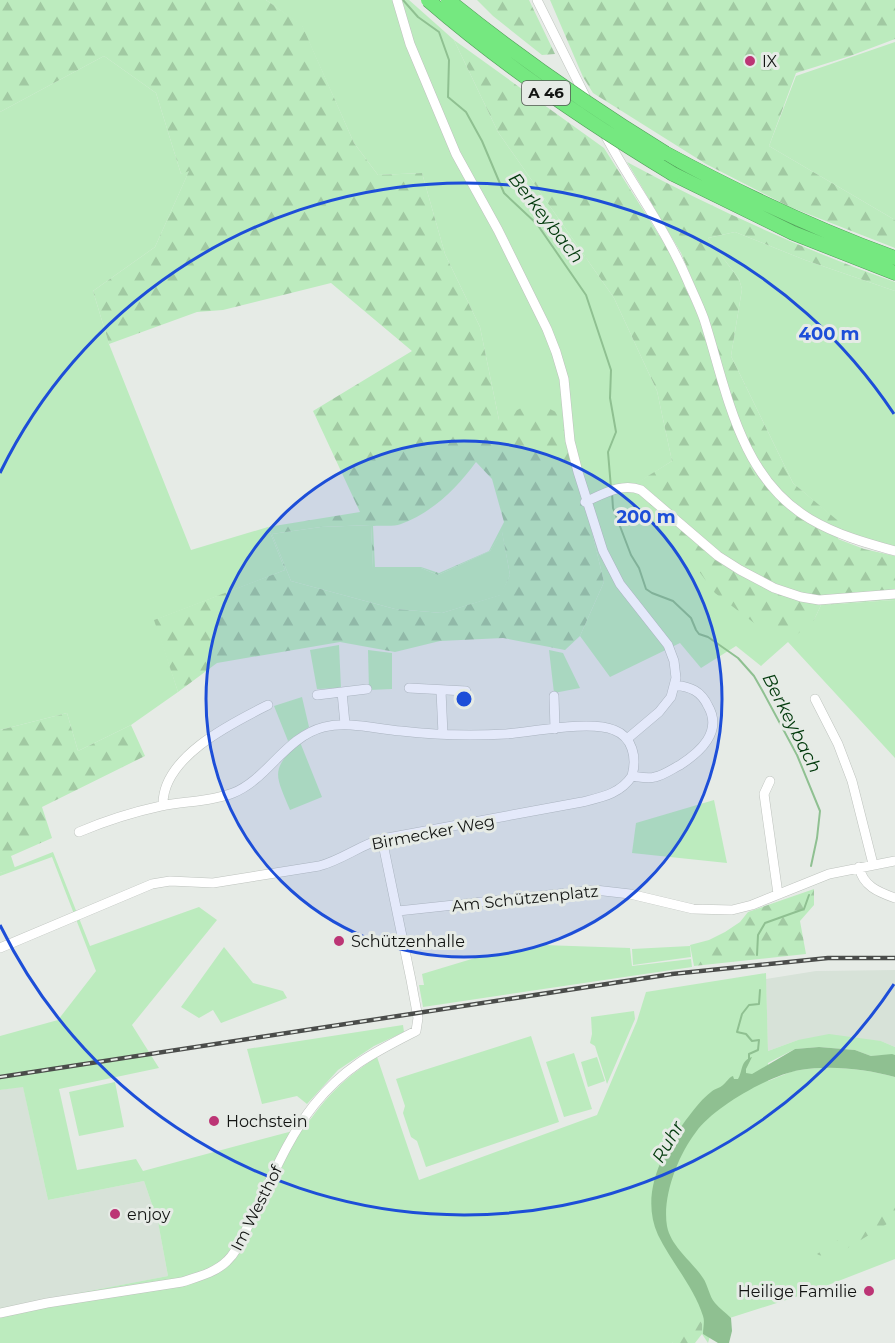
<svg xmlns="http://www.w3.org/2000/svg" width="895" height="1343" viewBox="0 0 895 1343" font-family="Montserrat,sans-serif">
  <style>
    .built { fill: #d7e2d8 }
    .green { fill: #bcebbe }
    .forest { fill: url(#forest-firs); fill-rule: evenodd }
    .water { fill: #8fc091 }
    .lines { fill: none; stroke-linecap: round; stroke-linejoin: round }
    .stream { stroke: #8fc091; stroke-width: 2 }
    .minor-casing { stroke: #bec3be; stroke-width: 10 }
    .highway-casing { stroke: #539e5a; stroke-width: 15 }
    .minor { stroke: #fff; stroke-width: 9 }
    .highway { stroke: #75e880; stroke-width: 14 }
    .rail-casing { stroke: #4a4c4a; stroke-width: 4.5 }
    .rail { stroke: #e6ebe6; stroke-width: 2; stroke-dasharray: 7; stroke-linecap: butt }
    .highway-bridge-casing { stroke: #539e5a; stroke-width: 15; stroke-linecap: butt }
    .highway-bridge { stroke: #75e880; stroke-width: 14 }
    .ring { fill: none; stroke: #1d4ed8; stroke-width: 3 }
    .poi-dot { fill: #bc3575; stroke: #e6ebe6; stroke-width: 2 }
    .labels { text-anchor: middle; stroke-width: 6; stroke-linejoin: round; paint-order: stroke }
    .shield { fill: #e6ebe6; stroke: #525552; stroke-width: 1.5 }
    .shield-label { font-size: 15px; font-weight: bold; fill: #131513 }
    .poi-label { font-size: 16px; fill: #131513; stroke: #e6ebe6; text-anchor: start }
    .street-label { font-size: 16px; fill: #131513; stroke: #e6ebe6 }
    .water-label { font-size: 18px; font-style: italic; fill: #00390b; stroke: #e6ebe6 }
    .centre { fill: #1d4ed8; stroke: #e6ebe6; stroke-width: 3 }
    .ring-label { font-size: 18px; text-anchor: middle; font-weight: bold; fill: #1d4ed8; stroke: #e6ebe6; stroke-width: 6; stroke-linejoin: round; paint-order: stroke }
  </style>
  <defs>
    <pattern id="forest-firs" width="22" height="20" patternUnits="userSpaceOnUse" patternTransform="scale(1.5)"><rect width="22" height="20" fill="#bcebbe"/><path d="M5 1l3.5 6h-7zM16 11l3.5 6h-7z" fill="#a1c9a2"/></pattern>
  </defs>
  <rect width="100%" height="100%" fill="#e6ebe6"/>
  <path class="built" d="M895 970V1047L881 1041 798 1040 768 1051 766 979 816 971Z
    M23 1086 48 1200 144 1181 158 1222 168 1276 0 1308V1090Z"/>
  <path class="green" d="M266 0H409L454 40 498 132 614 298 657 391 672 461 636 484 814 620 821 605 895 600V758L788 642 761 666 736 646 701 668 680 643 610 677 580 636 604 582 564 416 499 420 480 327 445 254 422 173 378 175 354 143 302 26Z
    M895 42V220L769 146 796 76Z
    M104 56 156 93 181 174 190 169 155 247 93 291 109 344 191 550 268 527 285 570 155 620 178 692 131 725 78 751 67 713 0 730V112Z
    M735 232 805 260 895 291V551L841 530 842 525 793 483 731 356 742 289 739 279 708 238Z
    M371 525 373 568H421L438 575 490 551 502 531 510 575 501 595 442 613 395 609 291 581 272 534 321 527Z
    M339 645 341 688 317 689 310 650Z
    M368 650 392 653V689L369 690Z
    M549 650 563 653 580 688 554 693Z
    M302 697 309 727 288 741 274 706Z
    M300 742 322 797 290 810C275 774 270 770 300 742Z
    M714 800 727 863 632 853 636 823Z
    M53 852 90 946 199 907 217 920 132 1025 159 1068 59 1089 77 1170 136 1159 143 1171 304 1128C328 1095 343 1079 377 1057L419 1180 597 1115 637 1021 646 992 766 973 768 1051 798 1040 829 1034 881 1041 895 1047V1055L871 1056 855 1050 819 1047 795 1049 768 1063V1081C779 1077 790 1071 800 1070 831 1065 865 1069 895 1077V1259L805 1294 714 1323 708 1343 702 1334V1318L672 1343H0V1308L168 1276 158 1222 144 1181 48 1200 23 1087 0 1090V1036L58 1020 96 971 52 857 0 876V873Z
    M543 945 630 948 632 966 691 959 692 967 423 1007 419 985H424L422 974 475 958Z
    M690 946 691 957 633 965 632 949Z
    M224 947 253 983 283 991 287 998 221 1023 213 1010 199 1018 181 1007Z
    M634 1011 635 1019 607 1084 595 1046 590 1043 592 1034 591 1017Z
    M403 1025 404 1032 374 1046 338 1070 307 1104 297 1096 262 1104 247 1049Z
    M531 1036 559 1122 426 1167 417 1141 411 1137 403 1113 405 1106 396 1079Z
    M574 1053 592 1109 564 1117 546 1062Z
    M597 1057 605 1081 588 1087 581 1062Z
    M115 1082 124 1127 79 1136 69 1092Z"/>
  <path class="forest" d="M0 0H266L302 25 354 143 378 175 422 173 445 254 480 327 499 420 534 401 564 416 604 582 580 636 565 650 503 638 440 641 395 652 340 642 217 663 178 692 154 620 285 570 268 527 360 512 313 411 412 351 331 283 223 310 197 312 109 344 93 291 155 247 189 171 181 174 156 93 104 56 0 112ZM476 462 492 479 504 522 489 551 439 573 421 567H375L373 526C382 525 393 527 401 524 433 512 457 488 476 462ZM371 525 373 568H421L438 575 490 551 502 532 510 575 500 595 442 613 395 609 291 581 272 534 321 527Z
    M477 0H529L555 54 542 55 493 16Z
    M550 0H895V39L850 56 796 73 769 146 895 220V248L790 207 706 164 593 93 583 77Z
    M454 40 604 148 671 254 699 318 708 346 716 344 707 315 681 253 627 162C714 209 802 249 895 282V291L805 260 735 232 708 238 739 279 742 289 731 356 793 483 843 525 838 539 864 549 895 556V600L821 605 814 620 788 642 758 626 715 593 635 484 672 461 657 391 614 298 498 132Z
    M67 713 78 751 131 725 145 756 42 807 52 838 11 856 15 868 0 873V730Z
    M814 889V905L800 921 806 954 694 966 690 945 709 940 725 932 740 922 748 912Z
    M895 1202V1219L828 1260 817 1254Z
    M695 1310 702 1318V1334L695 1343H672Z"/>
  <path class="water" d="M819 1047 855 1050 871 1056 892 1054 895 1055V1077C865 1069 831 1065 800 1070 770 1075 714 1107 696 1132 678 1155 662 1197 667 1226 671 1247 692 1261 703 1278 708 1285 709 1296 715 1303 719 1308 726 1313 731 1318L732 1331 729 1343H718L703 1334C703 1328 705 1321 703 1316 694 1287 671 1262 658 1235 639 1193 664 1148 689 1116 695 1108 703 1098 711 1092 714 1089 720 1088 723 1085 727 1082 728 1078 733 1076L734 1079H738C743 1071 740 1061 752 1057L746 1069V1073L752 1074 795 1049Z"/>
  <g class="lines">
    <path class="stream" d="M403 0 418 17 439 32 449 60 448 97 466 112 482 141 504 193 537 224 586 295 611 370 610 398 616 432 608 452 611 488
      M612 493 613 508 631 555 639 568 646 589 652 593 673 601 691 618 696 630 699 634 708 637 738 658 754 676 762 690 797 755 820 811 817 838 811 866
      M757 955 758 935 765 923 804 909 809 895
      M749 1059V1054L758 1050 759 1040 752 1041 746 1034 737 1032 742 1014 749 1005 759 1004 760 990"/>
    <defs>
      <path id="minor" d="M397 0 410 44 456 154 498 230 547 329 556 352 564 379 570 441 578 472 603 551 620 584 668 645 674 661 676 678 671 697 659 712 627 739
        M537 0 587 100
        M603 131C629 181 664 226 686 277 692 291 699 305 704 319 727 391 739 477 810 519 837 535 866 543 895 551
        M585 502C603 494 622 482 641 490L718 556 740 570 774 588 801 597 819 600 895 594
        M409 688 466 691
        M441 691 443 734
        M342 692 367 689
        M317 695 342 692 345 724
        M554 696 555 729
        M815 699 838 744 852 781 873 864
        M770 781 764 794 778 894
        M163 805C162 757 232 723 268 705
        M79 832C105 821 133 812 161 806 185 801 210 802 233 793 268 779 285 737 324 727 349 721 376 729 401 731 435 735 471 736 506 734 533 732 590 720 614 730 633 737 637 758 632 776
        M859 867C863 886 878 892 895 898
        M398 911 595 890 630 894 693 909 732 910 752 905 829 874 895 861
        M0 948 152 884 170 881 213 883 319 866C342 860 360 845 382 839L582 802C602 797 620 794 632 776 640 777 648 779 655 777 664 775 672 769 680 765 700 752 723 732 708 706 701 691 691 687 675 685
        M0 1313 47 1303 182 1282C197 1277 215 1273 227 1261 238 1251 243 1235 250 1222 270 1183 286 1140 314 1105 344 1067 375 1052 416 1031L418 1018 411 980 382 839"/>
      <path id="highway" d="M665 153C739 193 815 229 895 258
        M673 174 793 233 895 273"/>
    </defs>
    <use href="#minor" class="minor-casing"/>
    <use href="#highway" class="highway-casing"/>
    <use href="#minor" class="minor"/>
    <use href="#highway" class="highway"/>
    <defs>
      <path id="rail" d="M0 1077 672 974 828 958H895"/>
    </defs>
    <use href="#rail" class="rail-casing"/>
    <use href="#rail" class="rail"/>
    <defs>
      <path id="highway-bridge" d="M428 0C504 66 587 122 673 174
        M448 0C517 56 589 106 665 153"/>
    </defs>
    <use href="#highway-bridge" class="highway-bridge-casing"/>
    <use href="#highway-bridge" class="highway-bridge"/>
  </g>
  <circle cx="464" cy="699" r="258" fill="#1d4ed8" fill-opacity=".12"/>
  <g class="ring">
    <circle cx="464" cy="699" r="258"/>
    <path d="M894 984A516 516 0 0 1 0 925M0 473A516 516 0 0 1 894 414"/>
  </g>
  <g class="poi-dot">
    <circle cx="750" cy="61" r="6"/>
    <circle cx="339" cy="941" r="6"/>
    <circle cx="214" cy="1121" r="6"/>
    <circle cx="115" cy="1214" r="6"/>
    <circle cx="869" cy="1291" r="6"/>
  </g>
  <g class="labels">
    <rect class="shield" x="522" y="81" width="48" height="24" rx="4.5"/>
    <g class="shield-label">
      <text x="546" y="98">A 46</text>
    </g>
    <g class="poi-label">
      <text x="762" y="67">IX</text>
      <text x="351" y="947">Schützenhalle</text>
      <text x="226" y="1127">Hochstein</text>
      <text x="127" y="1220">enjoy</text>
      <text x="857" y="1297" text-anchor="end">Heilige Familie</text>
    </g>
    <g class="street-label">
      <text transform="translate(433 832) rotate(-11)" y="6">Birmecker Weg</text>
      <text transform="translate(525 898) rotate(-6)" y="6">Am Schützenplatz</text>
      <text transform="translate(256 1208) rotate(-63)" y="6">Im Westhof</text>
    </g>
    <g class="water-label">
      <text transform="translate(546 218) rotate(52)" y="6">Berkeybach</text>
      <text transform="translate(792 723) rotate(63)" y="6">Berkeybach</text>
      <text transform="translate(668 1142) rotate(-60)" y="6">Ruhr</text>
    </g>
  </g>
  <circle cx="464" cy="699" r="9" class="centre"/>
  <g class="ring-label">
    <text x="829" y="340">400 m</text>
    <text x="646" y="523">200 m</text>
  </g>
</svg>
